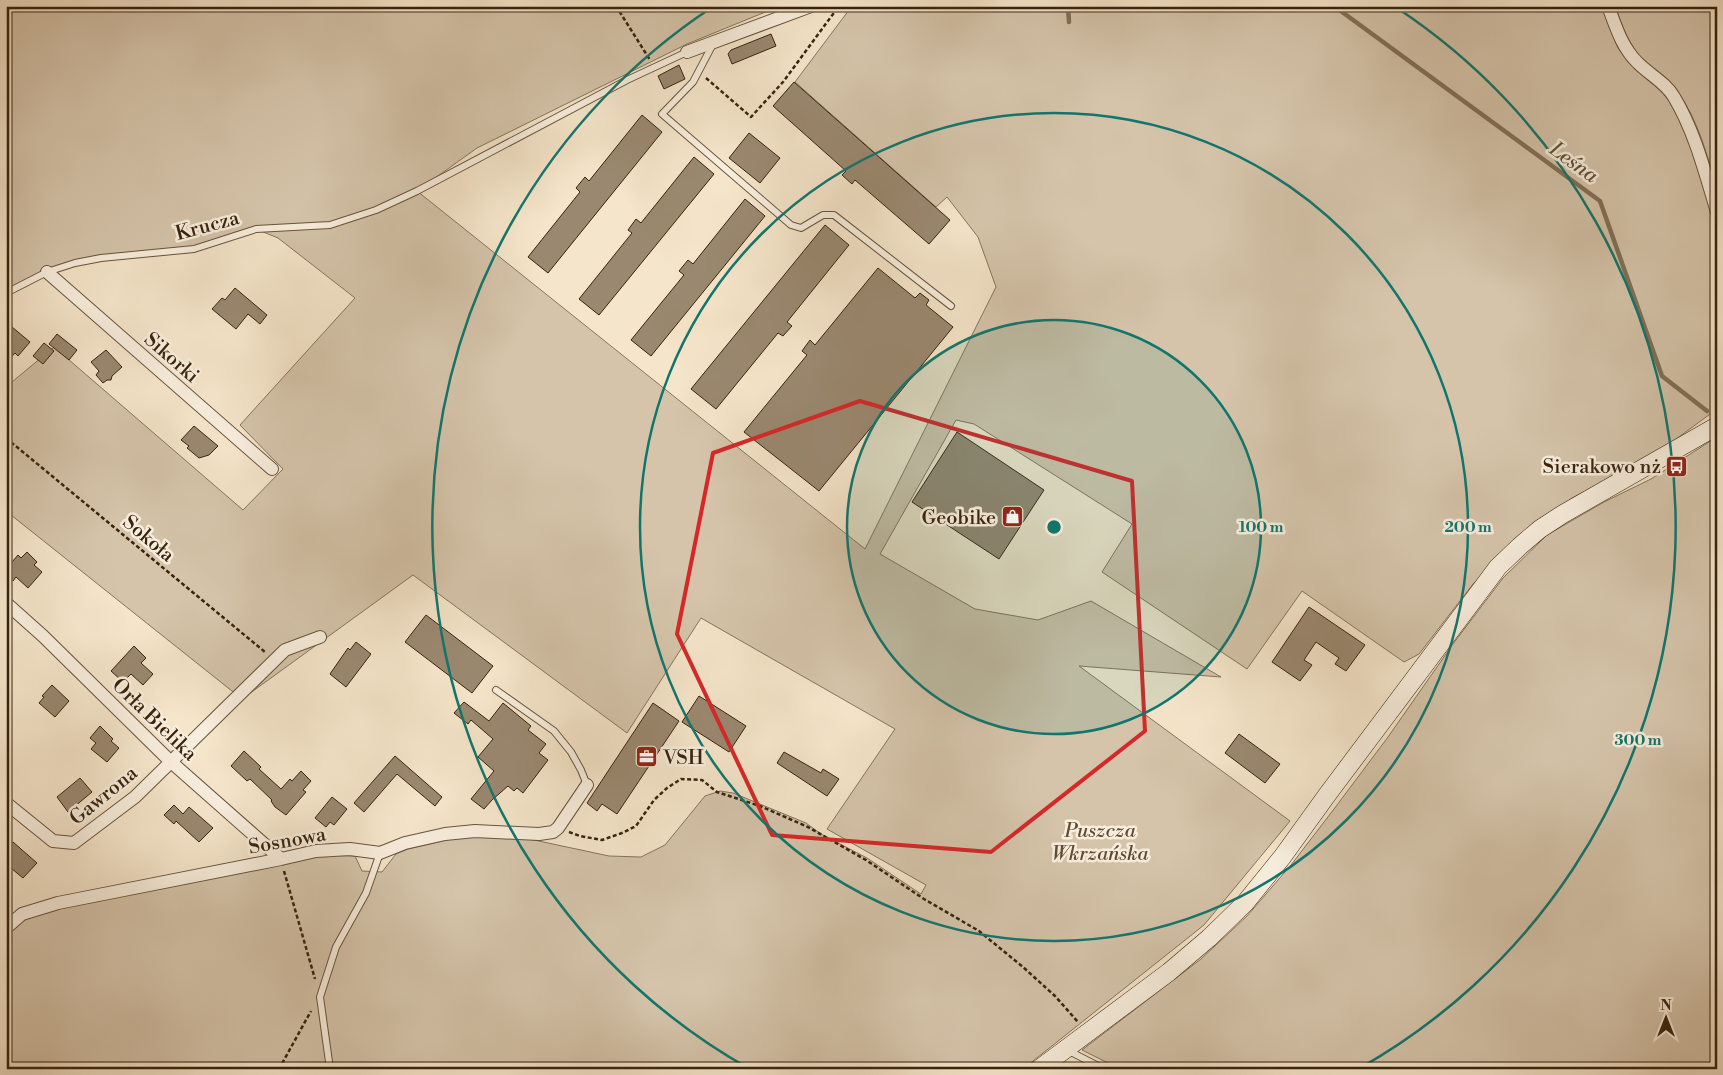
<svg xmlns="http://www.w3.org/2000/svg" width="1723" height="1075" viewBox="0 0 1723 1075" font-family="'Libre Bodoni',serif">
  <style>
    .green { fill: #d5c4aa; stroke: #86745c }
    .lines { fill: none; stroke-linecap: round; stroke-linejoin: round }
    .stream { stroke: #827058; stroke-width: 4.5 }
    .building { fill: #9a8870; stroke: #37230e }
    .lane-casing { stroke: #66543d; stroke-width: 8 }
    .street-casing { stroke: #66543d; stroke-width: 14 }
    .secondary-casing { stroke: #37230e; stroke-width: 19 }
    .path { stroke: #37230e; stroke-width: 2.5; stroke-dasharray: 4 2.5; stroke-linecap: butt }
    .lane { stroke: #f8eedd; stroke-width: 6 }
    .street { stroke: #f8eedd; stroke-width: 12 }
    .secondary { stroke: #f8eedd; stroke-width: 18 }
    .marked { fill: none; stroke: #d62828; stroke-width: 4; stroke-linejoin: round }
    .ring { fill: none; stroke: #0f766e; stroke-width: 2.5 }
    .labels { text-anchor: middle; stroke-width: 5; stroke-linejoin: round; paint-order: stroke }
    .street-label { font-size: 20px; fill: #37230e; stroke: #f8eedd }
    .poi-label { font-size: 20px; fill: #37230e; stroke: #f8eedd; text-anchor: end }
    .park-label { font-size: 20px; font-style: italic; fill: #5e4b35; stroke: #f8eedd }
    .water-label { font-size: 21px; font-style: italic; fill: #635039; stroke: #f8eedd }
    .centre { fill: #0f766e; stroke: #f8eedd; stroke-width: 2.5 }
    .ring-label { font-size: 15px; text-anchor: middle; font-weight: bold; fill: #0f766e; stroke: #f8eedd; stroke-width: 5; stroke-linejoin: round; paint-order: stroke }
  </style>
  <rect width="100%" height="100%" fill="#f5e5ca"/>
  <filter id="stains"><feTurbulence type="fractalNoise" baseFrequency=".004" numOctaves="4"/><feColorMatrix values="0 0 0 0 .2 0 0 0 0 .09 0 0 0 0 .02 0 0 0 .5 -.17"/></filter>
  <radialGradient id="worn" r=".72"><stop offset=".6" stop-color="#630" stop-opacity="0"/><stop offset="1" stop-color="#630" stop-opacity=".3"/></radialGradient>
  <path class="green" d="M6 6H780L687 44 477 148 417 191 865 549 996 287 978 237 947 197 936 207 795 82 852 6H1602L1618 48 1635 69 1662 88 1682 118 1717 230V409L1657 453 1572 498 1518 538 1473 584 1419 654 1404 662 1302 591 1247 669 1102 572 1132 524 974 424 956 420 880 554 975 609 1038 620 1091 601 1221 677 1079 666 1290 821 1204 925 1023 1069H6V925L14 927 31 916 66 907 317 855 355 856 362 871 382 872 396 854 408 849 455 838 497 836 534 840 609 856 641 857 665 845 705 796 720 791 733 793 806 823 821 834 867 858 921 894 926 885 827 829 895 729 701 618 627 733 413 575 242 699 6 511V377L12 382 54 347 243 510 283 469 240 425 355 298 278 238 256 229 194 249 75 263 6 293Z
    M1615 6H1717V188C1707 155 1698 120 1678 92 1668 79 1655 71 1644 60 1629 46 1622 25 1615 6Z
    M1717 437V1069H1120L1082 1050 1201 959 1247 916 1291 865 1334 809 1388 737 1453 644 1503 578 1547 535 1604 502 1651 479Z"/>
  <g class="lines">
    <path class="stream" d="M1068 6 1069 22
      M1334 6 1600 201 1662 376 1707 411"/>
  </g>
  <path class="building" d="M771 34 776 46 732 64 728 54 731 50Z
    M679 65 685 79 664 89 658 76Z
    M794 82 950 220 929 244 855 180 852 184 842 175 846 171 773 106Z
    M642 115 662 132 548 273 528 257 580 192 576 188 585 177 589 181Z
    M749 133 780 158 760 183 729 158Z
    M694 157 714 174 599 315 579 299 632 233 628 230 636 219 641 223Z
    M745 199 765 216 651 356 631 340 684 275 679 271 688 260 693 264Z
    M825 225 849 245 787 322 792 326 783 336 778 333 716 409 691 389Z
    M878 268 915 298 920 293 929 300 926 305 953 327 819 491 744 432 807 355 802 351 810 340 815 345Z
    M235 288 267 315 260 324 248 314 236 329 212 309 222 298 225 300Z
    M6 322 30 342 18 356 15 353 6 363Z
    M57 334 77 350 69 360 49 344Z
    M44 343 54 351 43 364 33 356Z
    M106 350 122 367 112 376 111 380H107L103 383 96 375 99 371 91 362Z
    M194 426 218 446 209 455 199 458 187 448 189 446 181 440Z
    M957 432 1044 490 999 559 912 502Z
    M27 552 37 562 34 565 42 572 28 588 16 577 13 581 6 575V569L18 555 21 558Z
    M1309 607 1365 645 1346 671 1335 664 1339 658 1316 642 1304 660 1312 665 1300 681 1272 662Z
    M426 615 493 666 472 693 405 642Z
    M356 642 371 654 346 687 330 674 348 648 350 650Z
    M134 646 146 658 141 663 153 674 143 685 131 674 123 682 111 671Z
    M52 685 69 701 55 717 39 703 44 697 42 696Z
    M699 696 746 726 729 752 682 722Z
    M464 702 489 721 503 703 531 726 528 730 546 744 539 753 548 760 523 793 517 788 514 791 508 786 492 800 484 809 471 799 494 771 478 757 493 739 471 720 468 724 454 713Z
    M653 703 679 721 617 814 602 804 597 811 587 803Z
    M100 726 113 739 111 741 119 748 107 762 91 749 96 743 90 738Z
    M1239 734 1280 764 1265 783 1225 753Z
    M244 751 261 767 259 769 281 789 290 779 292 781 301 771 311 781 303 790 306 792 286 815 275 807 271 801 272 800 250 779 247 781 231 766Z
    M784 752 821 773 823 769 839 779 827 796 777 763Z
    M395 756 442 797 435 806 397 774 364 812 354 803Z
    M80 778 92 792 68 812 57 797Z
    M332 797 347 809 334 825 330 822 326 827 315 818Z
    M174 805 183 814 189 807 213 828 199 842 176 821 174 824 164 815Z
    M13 842 37 863 23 878 6 864V849Z"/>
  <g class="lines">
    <defs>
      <path id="lane" d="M713 44 693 82 662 114 791 225 801 228 823 215H834L951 306
        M6 293 47 272 75 263 101 258 194 249 256 229 330 225 376 210 417 191 627 80 687 52
        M496 690 554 731 571 752 581 770 587 785
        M1069 1051 1104 1069
        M330 1069 320 997 336 947 366 893 380 853"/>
      <path id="street" d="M1608 6C1616 27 1622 48 1638 63 1650 75 1666 83 1674 97 1695 132 1705 173 1717 212
        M687 52 811 6
        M47 272 272 469
        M6 603 43 636 170 761 281 859
        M6 803 53 841 74 843 135 797 285 650 320 637
        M6 928 22 914 58 903 281 859 316 851 350 849 380 853 405 843 445 834 475 831 539 834 553 832 558 828 587 785"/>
      <path id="secondary" d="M1039 1069 1169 972 1209 938 1245 903 1283 856 1327 795 1498 567 1520 546 1540 529 1563 514 1717 426"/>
    </defs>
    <use href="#lane" class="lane-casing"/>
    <use href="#street" class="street-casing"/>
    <use href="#secondary" class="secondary-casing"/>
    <path class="path" d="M616 6 650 60
      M706 78 751 117 783 82 839 6
      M6 438 265 652
      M569 832 580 836 602 840 622 833 636 826 654 800 667 788 681 779 702 780 717 792 760 806 808 827 866 860 924 899 979 931 1023 967 1055 996 1078 1022
      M284 871 315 979
      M279 1069 311 1011"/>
    <use href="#lane" class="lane"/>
    <use href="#street" class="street"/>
    <use href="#secondary" class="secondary"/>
  </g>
  <path class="marked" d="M860 401 1132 481 1145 731 991 852 772 835 677 634 713 453Z"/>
  <circle cx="1054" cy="527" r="207" fill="#0f766e" fill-opacity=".12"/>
  <g class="ring">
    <circle cx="1054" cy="527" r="207"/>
    <circle cx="1054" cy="527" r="414"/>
    <path d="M748 1068A622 622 0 0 1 711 8M1397 8A622 622 0 0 1 1360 1068"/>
  </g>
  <defs>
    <symbol id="bus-square" viewBox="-11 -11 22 22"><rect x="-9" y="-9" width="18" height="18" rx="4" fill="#8f2418" stroke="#f8eedd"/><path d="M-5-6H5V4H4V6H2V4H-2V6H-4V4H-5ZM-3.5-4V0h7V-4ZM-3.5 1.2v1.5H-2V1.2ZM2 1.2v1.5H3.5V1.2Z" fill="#fff"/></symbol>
    <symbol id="shop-square" viewBox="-11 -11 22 22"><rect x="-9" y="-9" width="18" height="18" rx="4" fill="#8f2418" stroke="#f8eedd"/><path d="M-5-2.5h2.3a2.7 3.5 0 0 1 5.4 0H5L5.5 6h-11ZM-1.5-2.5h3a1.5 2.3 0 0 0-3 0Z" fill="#fff"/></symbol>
    <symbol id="office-square" viewBox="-11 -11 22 22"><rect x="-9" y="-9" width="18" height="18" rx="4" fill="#8f2418" stroke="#f8eedd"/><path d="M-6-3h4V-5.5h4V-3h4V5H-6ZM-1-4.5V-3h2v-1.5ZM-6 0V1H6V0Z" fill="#fff"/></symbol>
  </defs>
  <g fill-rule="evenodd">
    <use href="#bus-square" x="1664" y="454" width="25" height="25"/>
    <use href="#shop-square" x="1000" y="504" width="25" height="25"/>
    <use href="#office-square" x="634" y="744" width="25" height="25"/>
  </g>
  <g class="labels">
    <g class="street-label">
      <text transform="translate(207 225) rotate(-15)" y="7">Krucza</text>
      <text transform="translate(172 357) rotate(41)" y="7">Sikorki</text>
      <text transform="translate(149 538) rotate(40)" y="7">Sokoła</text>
      <text transform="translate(155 719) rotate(44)" y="7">Orła Bielika</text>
      <text transform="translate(103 795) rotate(-39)" y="7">Gawrona</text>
      <text transform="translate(287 840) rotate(-10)" y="7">Sosnowa</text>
    </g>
    <g class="poi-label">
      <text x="1661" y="473">Sierakowo nż</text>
      <text x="996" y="524">Geobike</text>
      <text x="663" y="764" text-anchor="start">VSH</text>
    </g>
    <g class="park-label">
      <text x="1100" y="837">Puszcza<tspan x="1100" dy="23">Wkrzańska</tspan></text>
    </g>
    <g class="water-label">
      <text transform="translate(1574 162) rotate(36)" y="7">Leśna</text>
    </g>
  </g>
  <circle cx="1054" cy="527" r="8" class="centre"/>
  <g class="ring-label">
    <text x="1261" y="532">100 m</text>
    <text x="1468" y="532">200 m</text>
    <text x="1638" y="745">300 m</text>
  </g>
  <rect width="1723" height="1075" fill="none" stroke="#f5e5ca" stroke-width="25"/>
  <rect x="8" y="8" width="1708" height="1060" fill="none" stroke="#37230e" stroke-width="2.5"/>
  <rect x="12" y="12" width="1698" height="1050" fill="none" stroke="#37230e"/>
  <g transform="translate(1666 1018)" stroke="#f8eedd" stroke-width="4" paint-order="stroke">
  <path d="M0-4L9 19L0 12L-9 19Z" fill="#37230e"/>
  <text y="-8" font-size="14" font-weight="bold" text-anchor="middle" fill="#37230e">N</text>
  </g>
  <rect width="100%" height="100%" filter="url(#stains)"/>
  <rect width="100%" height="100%" fill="url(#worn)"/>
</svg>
